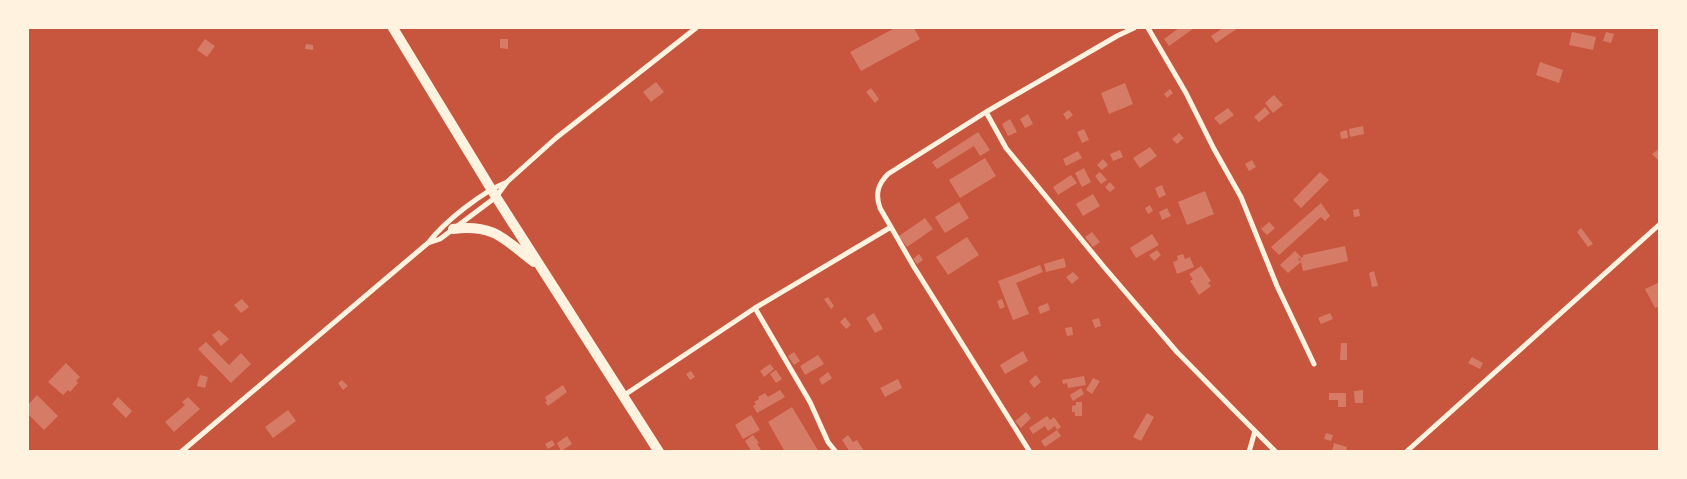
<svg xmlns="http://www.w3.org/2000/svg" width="1687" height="479" viewBox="0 0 1687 479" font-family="Quicksand,sans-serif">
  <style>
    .building { fill: #d67c66 }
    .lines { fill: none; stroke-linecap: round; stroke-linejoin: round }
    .minor { stroke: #fff3e0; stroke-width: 5 }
    .trunk { stroke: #fff3e0; stroke-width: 10 }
  </style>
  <rect width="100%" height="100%" fill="#c8553d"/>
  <path class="building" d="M895 28H914L920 39 861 71 850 52Z
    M1179 28H1194L1169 46 1164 39Z
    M1223 28H1238L1216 43 1211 36Z
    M1572 32 1596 37 1593 50 1569 45Z
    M1606 32 1614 34 1611 43 1603 41Z
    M205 39 215 46 207 57 197 50Z
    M500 39H508V49L500 48Z
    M306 44 313 45V50L305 49Z
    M1540 62 1563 70 1559 83 1536 75Z
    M656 82 664 92 651 102 643 92Z
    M1125 83 1133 104 1109 114 1101 93Z
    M871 88 879 99 875 103 866 92Z
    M1170 89 1173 93 1167 98 1164 94Z
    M1274 95 1283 105 1273 113 1265 103Z
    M1265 107 1270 113 1259 122 1254 117Z
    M1228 108 1234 115 1220 125 1214 118Z
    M1069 110 1073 115 1067 120 1063 114Z
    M1028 114 1033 124 1025 128 1020 119Z
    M1010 119 1017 132 1008 136 1002 124Z
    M1363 126 1364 134 1350 137 1349 129Z
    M1084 129 1089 140 1082 143 1077 132Z
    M1347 130 1348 138 1341 139 1340 132Z
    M978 132 990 150 980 156 974 146 937 169 932 162Z
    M1179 133 1184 138 1177 144 1172 139Z
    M1150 147 1157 156 1140 168 1133 158Z
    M1660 148V162L1652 154Z
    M1120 150 1123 157 1113 161 1110 154Z
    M1078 151 1082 158 1066 166 1063 159Z
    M985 158 996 176 960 198 949 180Z
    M1103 159 1108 165 1102 170 1097 165Z
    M1252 160 1256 167 1249 171 1245 164Z
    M1084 168 1091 182 1082 187 1075 173Z
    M1100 172 1107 180 1101 184 1095 176Z
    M1320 172 1329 180 1301 208 1293 200Z
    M1071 175 1077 183 1058 195 1053 187Z
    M1110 182 1115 188 1110 192 1105 187Z
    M1162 185 1166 195 1159 198 1155 188Z
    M1205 191 1214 214 1187 225 1178 202Z
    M1093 194 1100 206 1083 216 1076 204Z
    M959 202 969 218 945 233 935 217Z
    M1321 203 1330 216 1325 221 1321 217 1279 255 1271 247Z
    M1150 205 1153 211 1148 214 1145 208Z
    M1167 208 1171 216 1162 220 1159 212Z
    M1359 209 1360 216 1354 217 1353 210Z
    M925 218 933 229 907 247 899 236Z
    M1269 222 1275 228 1267 235 1261 229Z
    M1581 228 1593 244 1588 247 1577 232Z
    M1092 232 1100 242 1093 247 1085 237Z
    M1152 234 1159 245 1136 258 1130 248Z
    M967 237 979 255 948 275 936 257Z
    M1345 246 1348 261 1303 271 1300 258 1303 257V255Z
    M1157 250 1161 255 1154 261 1149 255Z
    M1295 251 1301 257 1298 259 1301 262 1288 273 1280 265Z
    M919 254 923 260 917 264 913 259Z
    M1183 254 1185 259 1190 257 1194 267 1177 274 1173 262 1178 260 1177 256Z
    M1064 258 1066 267 1046 272 1044 264Z
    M1040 265 1043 272 1016 283 1029 314 1013 320 998 281Z
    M1201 266 1211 281 1208 283 1211 286 1199 295 1190 281 1193 279 1189 274Z
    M1374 271 1378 286 1372 287 1369 273Z
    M1073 272 1079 278 1072 284 1066 277Z
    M1660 282V306L1655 308 1645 289Z
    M828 297 834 306 831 309 824 299Z
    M242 299 249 307 241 313 234 305Z
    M1002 299 1005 307 1000 309 997 301Z
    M1048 303 1050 310 1040 314 1038 307Z
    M874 313 883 329 875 333 866 318Z
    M1330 313 1333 319 1321 324 1318 318Z
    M845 317 851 325 846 329 840 322Z
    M1099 318 1101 326 1095 328 1092 320Z
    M1072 327 1073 335 1067 336 1065 328Z
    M219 330 229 339 221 346 212 335Z
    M206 342 229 365 241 353 251 364 231 383 198 349Z
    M1341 343H1347V360H1340Z
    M1023 351 1028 361 1005 374 1000 365Z
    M794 352 800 361 794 365 788 356Z
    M818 355 824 364 805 375 800 366Z
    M1472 357 1483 363 1480 369 1468 363Z
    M66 363 80 377 76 381 78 383 70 392 68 390 63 395 48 382Z
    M770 364 774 369 764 377 760 371Z
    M776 370 782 379 776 383 770 374Z
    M691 371 695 377 690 380 686 374Z
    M828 372 832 378 822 385 819 379Z
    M200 375 208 377 205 388 197 386Z
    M1036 375 1041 382 1034 388 1029 381Z
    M1084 376 1086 385 1068 388 1067 383 1063 384 1062 380Z
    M1093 378 1100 381 1092 394 1086 390Z
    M898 379 902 388 885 397 880 388Z
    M342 380 348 386 343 390 338 383Z
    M563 385 567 392 548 406 545 402 547 401 545 397Z
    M1081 388 1084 394 1073 401 1070 395Z
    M780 390 785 397 757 413 753 406 756 404 754 402 759 399 758 397 765 393 768 397Z
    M1363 390V403H1355L1354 391Z
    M1329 393H1346V407H1338V400H1329Z
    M37 395 58 416 44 430 28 414V405Z
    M118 397 132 411 126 418 112 404Z
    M188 397 200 409 174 432 165 422 185 405 182 402Z
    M1076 402H1082V416H1075V412H1072V406L1076 405Z
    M792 407 819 452H785L768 422Z
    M288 410 296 421 273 438 265 427Z
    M1026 412 1031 418 1021 428 1015 421Z
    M1147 413 1154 417 1141 441 1133 437Z
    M751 415 760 430 743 439 735 425Z
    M1047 416 1050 420 1054 417 1061 427 1057 430 1055 426 1048 431 1045 426 1033 434 1029 428Z
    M1057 430 1061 436 1045 447 1041 441Z
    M1326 433 1333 435 1331 441 1324 439Z
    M753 435 759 443 757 444 761 449 757 452H752L745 441Z
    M848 435 853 442 857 440 864 451 850 452 842 440Z
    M567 436 572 444 561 451 557 443Z
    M552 440 555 445 548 449 545 444Z
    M1334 443 1347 447 1346 452 1332 451Z"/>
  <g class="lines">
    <path class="minor" d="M1148 28 1186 93 1214 149 1241 197 1277 286 1314 364
      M986 112 1006 148 1104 267 1177 352 1238 414 1276 452
      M428 243 440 239 496 197 507 182 556 138 696 28
      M755 308 810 402 828 442 836 452
      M623 396 755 308 891 227
      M181 452 428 243C445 221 482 192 507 182
      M1030 452 914 267 880 208C875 194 878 184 888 174L986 112 1117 36 1134 28
      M1249 452 1255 431
      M1406 452 1660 224"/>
    <path class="trunk" d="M393 28 496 197 659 452
      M453 229C494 224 504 239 534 262"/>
  </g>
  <rect width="1687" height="479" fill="none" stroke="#fff3e0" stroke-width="58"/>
</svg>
